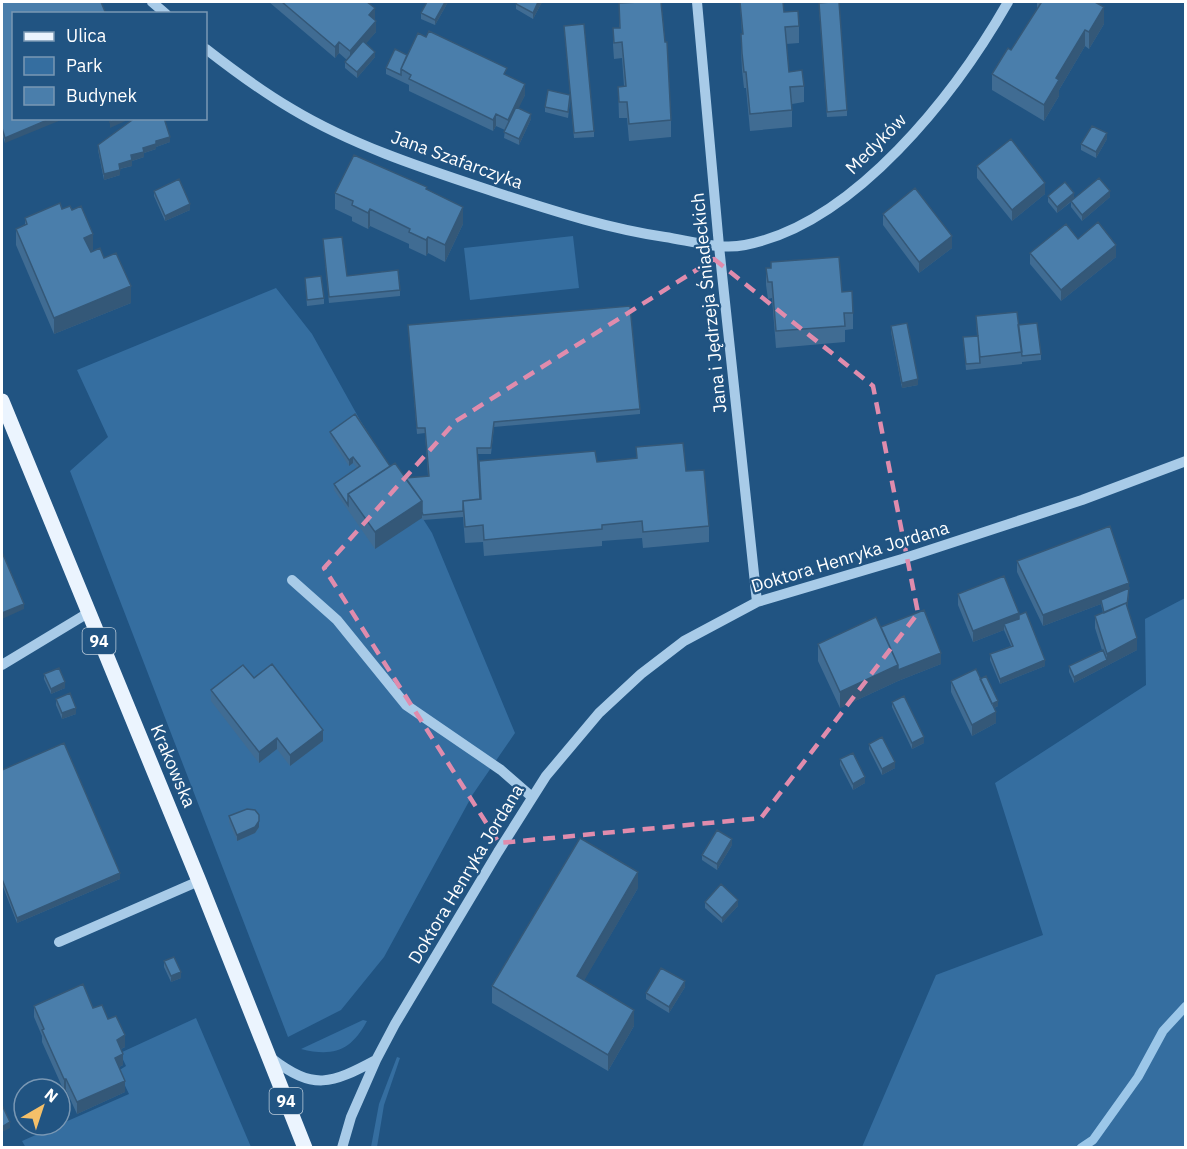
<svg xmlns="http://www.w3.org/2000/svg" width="1187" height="1149" viewBox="0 0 1187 1149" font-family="'IBM Plex Sans',sans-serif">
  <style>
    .green { fill: #356ea0 }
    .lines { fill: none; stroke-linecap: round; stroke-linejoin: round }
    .stream { stroke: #9cc7e9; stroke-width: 9 }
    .minor { stroke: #a8cbe8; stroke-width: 10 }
    .major { stroke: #ebf4fe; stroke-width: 15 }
    .wall { fill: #406c93 }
    .shaded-wall { fill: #345878 }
    .building { fill: #4a7eab; stroke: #345878; stroke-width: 1.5 }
    .marked { fill: none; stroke: #e08cad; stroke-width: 4.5; stroke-dasharray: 12 8; stroke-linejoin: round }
    .labels { text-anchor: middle; stroke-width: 4.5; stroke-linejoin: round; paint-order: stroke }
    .shield { fill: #215482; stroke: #bcccda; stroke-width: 1.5 }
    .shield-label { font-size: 16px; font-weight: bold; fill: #fff }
    .street-label { font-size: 18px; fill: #fff; stroke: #215482 }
  </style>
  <rect width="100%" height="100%" fill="#215482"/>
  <path class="green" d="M573 236 579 288 470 300 464 248Z
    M276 288 312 334 360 420 432 533 515 733 473 794 384 957 341 1010 288 1037 70 471 108 437 77 370Z
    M1185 598V1147H862L936 975 1043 935 995 783 1146 685 1145 619Z
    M196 1018 251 1147 26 1148 22 1141 129 1094 118 1071 126 1066 120 1053Z
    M363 1020 367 1021C351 1051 333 1057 301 1049Z
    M397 1057 400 1058 384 1105 377 1147H371L379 1104Z"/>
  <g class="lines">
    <path class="stream" d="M1081 1148 1093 1140 1138 1077 1163 1031 1186 1006"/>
    <path class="minor" d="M152 2 166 14
      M697 2 719 246 757 602
      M206 49C233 70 261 91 292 109 357 148 432 171 504 195 557 212 610 229 665 237 691 241 719 250 745 245 855 224 956 93 1008 2
      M292 580 337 620 406 705 501 770 532 797
      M2 665 88 613
      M59 942 199 881
      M271 1058C314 1091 331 1084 376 1060
      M342 1148 351 1117 376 1060 395 1024 498 852 546 776 599 713 641 674 684 641 757 602 902 559 1082 500 1186 461"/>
    <path class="major" d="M2 401 199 881 305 1148"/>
  </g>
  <path class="wall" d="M2 2 106 14 5 143 2 133Z
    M269 2H367L375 19 376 32 365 44 375 57 357 78 345 68V62L347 60 339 53 335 58Z
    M427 2H448L435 25 421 19V13Z
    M517 2H542L533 19 516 9V4Z
    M740 2H783L784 12 799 26V43L786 44 789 72 804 86V102L792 104V127L750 131 746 88H744L742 70 741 51V34H742Z
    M1037 2H1095L1104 24 1089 49 1085 46 1059 90V96L1044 121 992 90V74L1011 50 1037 9Z
    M619 3 671 120V137L629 141 627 118H619L618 87 624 86 622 58 614 59 613 45V28H619Z
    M819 8 847 110V116L827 117Z
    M564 26 594 131V137L574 138Z
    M407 55 507 75 525 95 518 108 531 119 519 145 504 138 505 130 496 126 493 131 409 91V85L386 74V68Z
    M570 101 568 118 545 112V107Z
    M1107 139 1096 158 1081 150V144Z
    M170 142 156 147V149L144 153V157L132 161V166L120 169V175L104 180 98 150V145Z
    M977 166 1045 194 1012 221 977 178Z
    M427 190 463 224 445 262 428 253 426 256 409 248V244L370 226 368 229 352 221V217L335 209V193Z
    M154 191 190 210 165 221 154 196Z
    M1048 196 1074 199 1110 197 1082 221 1071 207V202L1057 213 1048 202Z
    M62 209 93 250 90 251 104 258 131 303 54 334 16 245V229L25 225V218Z
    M883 214 952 248 919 273 883 225Z
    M323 239 347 276 400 290V296L329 303Z
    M1078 239 1116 257 1061 301 1030 264V253Z
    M766 268 842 292 853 313V329L845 330V342L776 348 772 298 768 299 766 285Z
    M305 278 324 298V304L307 306Z
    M976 316 1018 325 1041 354V360L1022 362V364L966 370 963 337 977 336Z
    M408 325 640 409V414L494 427 491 454H478L479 478V461L597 462 636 458V447L686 471 709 526V542L643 548 642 538 602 541V546L484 556 483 542 465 543 463 517 423 520 421 518 375 549 334 490V484L357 468 353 463 349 466 330 437V432L390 466 405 478 428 476 425 433 417 434Z
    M891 326 918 385 902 388 891 332Z
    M1017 561 1129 594 1127 607 1137 650 1074 683 1069 672V666L1102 650 1095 628V616L1103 613 1101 604 1043 626 1017 572Z
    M958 594 1019 615 1045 666 1000 684 990 660V654L1011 646 1004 630 973 642 958 605Z
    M881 627 941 664 898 681 840 708 818 661V644Z
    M44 674 65 688 51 694 44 679Z
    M254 678 323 741 290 766 277 749 259 763 211 701V690Z
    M980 679 998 706 994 708 996 723 972 736 951 692V681Z
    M56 699 76 714 62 719 56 705Z
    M892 702 924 743 912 749 892 707Z
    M869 744 895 768 882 775 869 749Z
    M840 759 865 783 853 790 840 765Z
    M2 770 120 879 17 923 2 884Z
    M229 816 259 827 255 833 237 841 229 822Z
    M732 845 717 870 702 860V855Z
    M638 888 584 980 634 1026 608 1071 492 1003V986Z
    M705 902 738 906 722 923 705 908Z
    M164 961 181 978 171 982 164 967Z
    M685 987 669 1013 646 999V993Z
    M34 1006 93 1008 108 1019 125 1047 121 1049 123 1065 119 1067 125 1092 77 1114 66 1090 64 1091 42 1042V1036L34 1017Z"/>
  <path class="shaded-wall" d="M445 2H448L435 25V20Z
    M538 2H542L533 19V13Z
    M1104 7V24L1089 49V32Z
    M375 8V19L369 26V15Z
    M376 21V32L350 62V51Z
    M1085 30V46L1059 90V96L1044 121V105L1056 78Z
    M339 42V53L335 58V47Z
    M375 52V57L357 78V72Z
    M525 84V95L508 131V120Z
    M496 114V126L493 131V120Z
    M531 114V119L519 145V139Z
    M52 118H66L5 143V138Z
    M118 118H132L110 128V122Z
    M1107 133V139L1096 158V152Z
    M170 137V142L156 147V149L144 153V157L132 161V166L119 169V164L143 148 156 141Z
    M120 170V175L104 180V174Z
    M1045 183V194L1012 221V210Z
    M1110 191V197L1082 221V215Z
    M1074 193V199L1057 213V207Z
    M190 204V210L165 221V216Z
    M463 207V224L445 262V245Z
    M370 209V226L368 229V213Z
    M93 234V250L84 254V238Z
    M952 236V248L919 273V262Z
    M428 237V253L426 256V240Z
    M1116 245V257L1061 301V290Z
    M131 286V303L54 334V318Z
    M918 379V385L902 388V383Z
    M353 457V463L349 466V460Z
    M422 501V518L375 549V532Z
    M1129 583V594L1126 615 1105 618 1101 600V604L1043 626V615Z
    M24 604V609L2 619V613Z
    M1019 613V624H1004V630L973 642V631Z
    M1137 638V650L1074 683V677L1107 660V654Z
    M941 653V664L898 681 840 708V692L898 665Z
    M1045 660V666L1000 684V679Z
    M65 682V688L51 694V689Z
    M998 701V706L990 710V705Z
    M76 708V714L62 719V713Z
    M996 712V723L972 736V725Z
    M323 730V741L290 766V755Z
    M924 737V743L912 749V743Z
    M277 738V749L259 763V752Z
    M895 762V768L882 775V769Z
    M865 777V783L853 790V784Z
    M259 821V827L255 833 237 841V835Z
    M732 839V845L717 870V864Z
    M638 872V888L577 993V976Z
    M120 873V879L17 923V918Z
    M738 900V906L722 923V918Z
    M181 972V978L171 982V976Z
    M685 981V987L669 1013V1007Z
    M634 1010V1026L608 1071V1055Z
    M125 1035V1047L117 1051V1040Z
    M123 1054V1065L115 1069V1058Z
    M64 1079H66V1090L64 1091Z
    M125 1081V1092L77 1114V1102Z
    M10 1122V1128L2 1132V1127Z"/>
  <path class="building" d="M2 2H101L106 14H14V118H52L5 138 2 128Z
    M282 2H367L375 8 369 15 376 21 350 51 339 42 335 47Z
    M427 2H445L435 20 421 13Z
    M517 2H538L533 13 516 4Z
    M640 2H661L665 42H667L671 120 629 124 627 102H619L618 87 626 86 622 42 614 43 613 28H620L619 3Z
    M740 2H783L784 12 798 11 799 26 785 27 789 72 802 70 804 86 790 87 792 110 750 114 746 72H744L742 53 741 34H743Z
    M831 2H839L847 110 827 112 819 3Z
    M1039 2H1095L1104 7 1089 32 1085 30 1056 78 1059 80 1044 105 992 74 1008 48 1011 50 1041 3Z
    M584 24 594 131 574 133 564 26Z
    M429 31 507 68 504 74 525 84 508 120 496 114 493 120 409 79 411 75 401 69 418 33 426 37Z
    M363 41 375 52 357 72 345 62Z
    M395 49 407 55 401 69V75L386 68Z
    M548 90 570 95 568 112 545 107Z
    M516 107 531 114 519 139 504 132Z
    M110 118H118L110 122Z
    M135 118H164L170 137 156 141V144L143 148 144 152 131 155 132 160 119 164 120 170 104 174 98 145Z
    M1092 126 1107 133 1096 152 1081 144Z
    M1011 139 1045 183 1012 210 977 166Z
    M354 155 427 187 426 189 463 207 445 245 428 237 426 240 409 232 410 229 370 209 368 213 352 205 353 201 335 193Z
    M1099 178 1110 191 1082 215 1071 201Z
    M179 179 190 204 165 216 154 191Z
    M1065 182 1074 193 1057 207 1048 196Z
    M915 188 952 236 919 262 883 214Z
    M60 203 62 209 70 206 72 210 81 206 93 234 84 238 91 252 100 248 104 258 116 253 131 286 54 318 16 229 27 224 25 218Z
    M1098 222 1116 245 1061 290 1030 253 1066 224 1078 239Z
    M342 237 347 276 398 270 400 290 329 297 323 239Z
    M839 257 842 292 852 291 853 313H844L845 326 776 331 772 282H768L766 268H771V262Z
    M321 276 324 298 307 300 305 278Z
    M630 306 640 409 494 422 491 448H477L480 499 463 501V511L423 515 422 512V501L405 478 429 476 425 428H417L408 325Z
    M1017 312 1022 352 980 357 976 316Z
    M907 323 918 379 902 383 891 326Z
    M1037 323 1041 354 1022 356 1018 325Z
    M978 336 980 363 966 364 963 337Z
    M355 414 390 466 348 494V505L334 484 360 466 353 457 349 460 330 432Z
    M683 443 686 471 704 470 709 526 643 532 642 521 602 525V529L484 540 483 525 465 527 463 501 481 499 479 461 595 451 597 462 637 458 636 447Z
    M395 463 422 501 375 532 348 494Z
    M1110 526 1129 583 1043 615 1017 561Z
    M2 552 24 604 2 613Z
    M1004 576 1019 613 973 631 958 594Z
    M1129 588 1127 605 1126 603 1104 613 1101 600Z
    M1126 603 1137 638 1107 654 1095 616Z
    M924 610 941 653 898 670V665L881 627Z
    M1026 612 1045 660 1000 679 990 654 1013 646 1004 624 1019 619V615Z
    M876 617 898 665 840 692 818 644Z
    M1103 650 1107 660 1074 677 1069 666Z
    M272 664 323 730 290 755 277 738 259 752 211 690 243 665 254 678Z
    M59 668 65 682 51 689 44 674Z
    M976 669 996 712 972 725 951 681Z
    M986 676 998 701 992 704 980 679Z
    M70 693 76 708 62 713 56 699Z
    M904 696 924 737 912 743 892 702Z
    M882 737 895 762 882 769 869 744Z
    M64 743 120 873 17 918 2 879V770Z
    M853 753 865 777 853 784 840 759Z
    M247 809 255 810 259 815V821L255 827 237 835 229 816Z
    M717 830 732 839 717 864 702 855Z
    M580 838 638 872 577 976 634 1010 608 1055 492 986Z
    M721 884 738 900 722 918 705 902Z
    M174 957 181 972 171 976 164 961Z
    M661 968 685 981 669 1007 646 993Z
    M83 984 93 1008 102 1005 108 1019 116 1016 125 1035 117 1040 123 1054 115 1058 125 1081 77 1102 66 1079H64L42 1030 44 1029 34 1006Z
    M2 1105 10 1122 2 1127Z"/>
  <path class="marked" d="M714 259 873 386 918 613 761 818 499 843 324 568 456 421Z"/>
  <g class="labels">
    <g class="shield">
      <rect x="82.5" y="628" width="33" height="26" rx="4.5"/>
      <rect x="269.5" y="1088" width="33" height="26" rx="4.5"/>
    </g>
    <g class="shield-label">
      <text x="99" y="647">94</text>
      <text x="286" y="1107">94</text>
    </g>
    <g class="street-label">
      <text transform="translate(876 144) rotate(-45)" y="6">Medyków</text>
      <text transform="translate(457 160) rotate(20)" y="6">Jana Szafarczyka</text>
      <text transform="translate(709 303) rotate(-96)" y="6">Jana i Jędrzeja Śniadeckich</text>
      <text transform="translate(850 557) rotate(-17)" y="6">Doktora Henryka Jordana</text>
      <text transform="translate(173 766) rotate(67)" y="6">Krakowska</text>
      <text transform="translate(466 874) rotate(-59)" y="6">Doktora Henryka Jordana</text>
    </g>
  </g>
  <rect width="1187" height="1149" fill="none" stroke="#ffffff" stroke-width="6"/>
  <rect x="12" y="12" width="195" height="108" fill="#215482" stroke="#7a98b4" stroke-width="1.5"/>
  <rect x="24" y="32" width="30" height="9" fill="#ebf4fe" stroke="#7a98b4" stroke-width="1.5"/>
  <text x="66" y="42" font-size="18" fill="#ffffff">Ulica</text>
  <rect x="24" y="57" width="30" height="18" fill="#356ea0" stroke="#7a98b4" stroke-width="1.5"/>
  <text x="66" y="72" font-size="18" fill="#ffffff">Park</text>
  <rect x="24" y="87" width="30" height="18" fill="#4a7eab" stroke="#7a98b4" stroke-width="1.5"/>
  <text x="66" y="102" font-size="18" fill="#ffffff">Budynek</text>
  <g transform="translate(42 1107) rotate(39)"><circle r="28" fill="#215482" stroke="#7a98b4" stroke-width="1.5"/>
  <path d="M0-4.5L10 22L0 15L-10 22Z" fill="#f5c069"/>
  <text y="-9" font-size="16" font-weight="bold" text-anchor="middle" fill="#ffffff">N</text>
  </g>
</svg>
